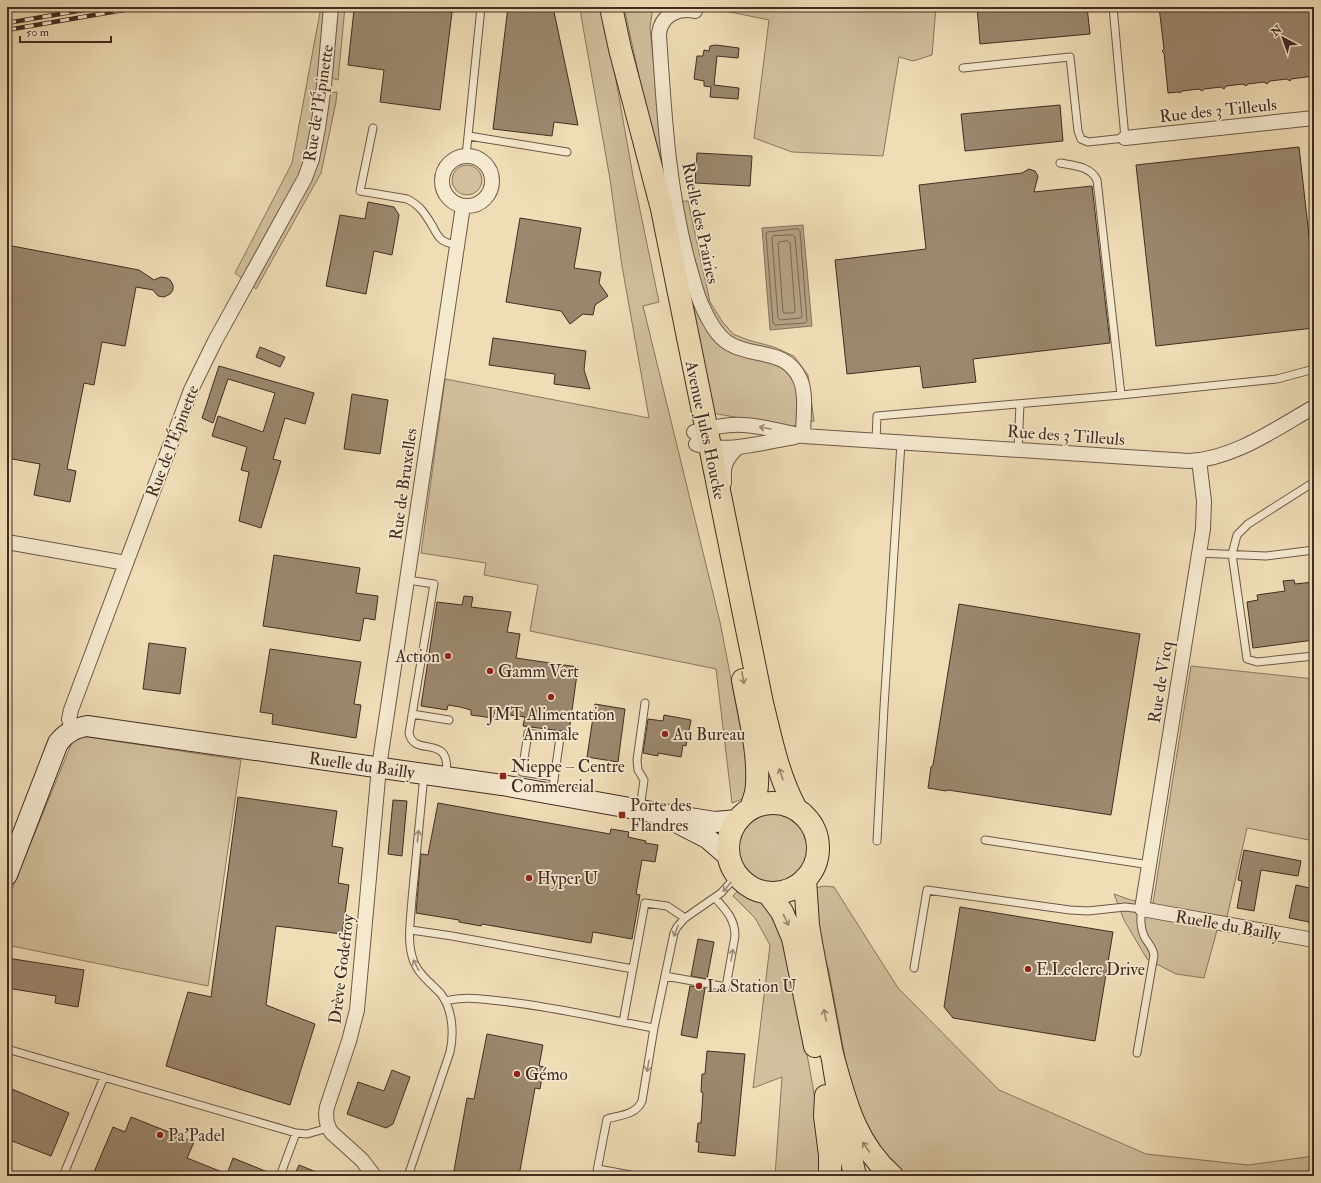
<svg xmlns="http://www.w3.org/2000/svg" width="1321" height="1183" viewBox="0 0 1321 1183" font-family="'IM FELL Double Pica',serif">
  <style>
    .green { fill: #d1bf9d; stroke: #897660 }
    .water { fill: #b4a184; stroke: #86725d }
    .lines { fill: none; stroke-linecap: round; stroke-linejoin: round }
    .shore { stroke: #7a6653; stroke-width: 1 }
    .building { fill: #9b886f; stroke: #412c22 }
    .lane-casing { stroke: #6c5847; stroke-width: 9 }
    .street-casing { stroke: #6c5847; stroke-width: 16 }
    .secondary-casing { stroke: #412c22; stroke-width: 22 }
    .primary-casing { stroke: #412c22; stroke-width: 24 }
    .highway-casing { stroke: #412c22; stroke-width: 24 }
    .lane { stroke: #f5e9d0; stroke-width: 7 }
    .street { stroke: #f5e9d0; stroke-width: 14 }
    .secondary { stroke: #f5e9d0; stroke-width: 20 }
    .primary { stroke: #efddb6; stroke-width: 22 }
    .highway { stroke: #efddb6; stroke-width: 22 }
    .rail-casing { stroke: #412c22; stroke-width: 4.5 }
    .rail { stroke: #f5e9d0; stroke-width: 3; stroke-dasharray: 9; stroke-linecap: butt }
    .oneway { stroke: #9b8a79 }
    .oneway2 { stroke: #98846c }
    .poi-dot { fill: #8f2418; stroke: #f5e9d0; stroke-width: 1.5 }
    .labels { text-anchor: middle; stroke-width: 3.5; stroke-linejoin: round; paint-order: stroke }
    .street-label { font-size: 17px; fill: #412c22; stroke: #f5e9d0 }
    .poi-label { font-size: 17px; fill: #412c22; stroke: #f5e9d0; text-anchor: start }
  </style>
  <rect width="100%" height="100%" fill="#efddb6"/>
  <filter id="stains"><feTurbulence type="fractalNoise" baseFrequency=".005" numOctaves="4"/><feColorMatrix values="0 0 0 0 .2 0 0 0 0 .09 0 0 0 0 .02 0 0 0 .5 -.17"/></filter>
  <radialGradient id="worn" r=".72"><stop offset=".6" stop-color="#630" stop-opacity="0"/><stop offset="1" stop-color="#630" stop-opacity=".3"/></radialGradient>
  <path class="green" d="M321 7H327L320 77 304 169 243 279 235 273 292 163Z
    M337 7H345L338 80 334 79 331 76Z
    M577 7H603L633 176 659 302 643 306 720 622 750 777 745 798 732 803 716 669 530 631 538 585 484 575 486 563 421 553 445 379 649 418 622 266 610 179 580 10Z
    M624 7H653L650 27 660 129 670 201H688L710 302 722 321 733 334 748 340 774 347 794 356 808 375 814 421 790 427 712 413Z
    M706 7H936L932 55 913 61 899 57 883 156 792 152 754 138 769 20Z
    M337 92 336 102 321 173 256 289 250 284 302 194 328 93Z
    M452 180a15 15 0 1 1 30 0a15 15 0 1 1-30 0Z
    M1191 666 1314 679V841L1247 828 1227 917 1219 916 1216 934 1204 978 1176 974 1147 959 1124 920 1114 894 1131 900 1153 903Z
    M75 735 241 760 208 986 7 945V901Z
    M737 848a36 36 0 1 1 72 0a36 36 0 1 1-72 0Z
    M824 886 834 887 898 988 999 1090 1146 1154 1248 1165 1314 1156V1176H903L887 1160 862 1124 847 1068 829 972 814 920 811 889Z
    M740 888 762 902 781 929 794 983 813 1087 824 1166 820 1176H775L782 1077 753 1088 770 945 755 918 733 896Z"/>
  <path class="water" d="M803 225 812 326 770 330 762 228Z"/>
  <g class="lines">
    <path class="shore" d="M798 229 800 231 807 321 805 323 775 325 773 323 766 233 768 232Z
      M793 235 795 237 802 317 800 318 780 320 778 318 772 238 773 236Z
      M788 241 790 243 795 311 794 313H785L783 312 778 244 779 242Z"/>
  </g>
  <path class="building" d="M375 7H441L440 10 452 12 440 110 380 102 384 70 348 65 354 10Z
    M508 7H553L578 125 554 122 552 136 493 129Z
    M977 7H1087L1090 34 980 44Z
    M1159 7H1314V76L1291 79 1290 81 1287 79 1270 81 1267 84 1264 82 1248 84 1246 86 1243 84 1226 86 1224 89 1221 87 1204 89 1202 91 1199 89 1182 91 1180 93 1178 92 1168 93 1164 53 1162 51 1164 49Z
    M716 45 739 48 738 58 717 56 714 85 739 88 738 99 710 97 711 87 704 86V81L694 79 697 56H703L704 50 709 51 710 46Z
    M1060 105 1063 141 965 151 961 114Z
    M1299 147 1314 280V328L1156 346 1136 165Z
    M697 153 752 156 750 186 695 183Z
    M1029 169 1035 171 1038 176 1034 192 1092 186 1110 343 973 359 976 382 923 388 920 366 847 374 835 260 926 249 919 185 1022 173Z
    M368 202 394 207 399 215 392 255 374 251 366 294 326 286 340 215 365 219Z
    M520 218 581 228 574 268 601 272 599 283 608 296 595 305 593 315 583 314 570 324 561 311 506 302Z
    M7 245 139 270 154 280 161 277 167 278 170 280 173 285V290L170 294 164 297 158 296 153 290 136 287 125 346 102 342 94 385 84 383 67 469 76 471 70 502 34 495 40 464 7 458Z
    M493 338 586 351 584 370 590 389 554 384 555 374 489 365Z
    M260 347 285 357 280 367 256 357Z
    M219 366 314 393 305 424 285 418 273 459 281 461 261 528 239 521 249 472 241 470 247 447 212 436 218 416 263 432 275 393 228 379 213 423 202 418Z
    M352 394 388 400 380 454 344 449Z
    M274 555 360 568 356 593 378 596 375 620 364 618 360 641 263 626Z
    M1294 580 1295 584 1314 582V640L1253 648 1247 602 1258 600 1257 595 1285 591 1283 581Z
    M464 596 473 597 471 607 511 612 507 632 520 634 516 658 578 667 569 732 523 726 525 717 494 713 493 718 471 715V710L460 707 448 705 447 710 421 706 437 602 462 605Z
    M959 604 1140 634 1111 815 948 790 946 791 928 788 931 767 933 765Z
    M149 643 186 648 180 694 143 689Z
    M270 649 361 662 354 704 361 705 356 738 272 724 273 714 260 712Z
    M595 704 625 709 618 762 587 757Z
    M664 715 691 720 686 746 683 745 681 757 658 753V756L643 753 648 719 663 721Z
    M238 797 337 811 332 846 343 848 338 883 349 885 342 934 276 926 266 1005 315 1024 290 1105 166 1066 188 992 211 997Z
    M393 800 407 801 402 856 388 854Z
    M438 803 610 834 611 829 629 832 628 837 646 841 645 843 658 845 655 862 642 860 636 894 640 895 632 939 593 932 591 943 482 924 481 926 459 922V920L416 913 421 854 428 855Z
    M1244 850 1301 861 1298 876 1261 870 1254 911 1237 908 1242 881 1238 880Z
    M1296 885 1314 889V923L1289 918Z
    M960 907 1113 932 1095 1041 953 1018 944 1007Z
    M698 939 714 942 707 979 691 976Z
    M7 958 84 970 78 1007 55 1003 56 996 7 988Z
    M690 986 705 988 697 1038 681 1035Z
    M487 1034 543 1045 539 1066 544 1067 540 1089 535 1088 519 1176H453L467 1098 474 1099Z
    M707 1051 745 1054 735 1156 698 1152 699 1142H696L698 1123H701L703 1093 701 1092 702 1074H705Z
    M392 1070 410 1077 393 1124 386 1128 347 1114 358 1082 384 1091Z
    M7 1087 69 1113 51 1156 7 1139Z
    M131 1117 194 1142 187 1158 227 1174 233 1158 275 1175V1176H103L94 1172 113 1127 125 1132Z
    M299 1165 326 1176H294Z"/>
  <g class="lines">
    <defs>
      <path id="lane" d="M963 68 1070 57 1078 131 1081 139 1088 142 1125 138 1113 7
        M373 128 360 191 407 199C420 205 426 215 433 227 435 231 438 237 442 240 446 243 452 244 457 245
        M469 136 567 152
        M466 156 481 7
        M1060 163C1075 166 1090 166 1097 180L1121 395
        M876 441 877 416 1121 395 1277 379 1314 369
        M1018 450 1020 404
        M1314 482 1248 524 1237 535 1232 554 1247 659 1257 662 1314 656
        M1199 553 1266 556 1314 550
        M408 580 434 584 409 733C414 759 452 731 446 776
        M412 714 449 720
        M552 793 560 738 528 733 522 772 554 777
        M640 809 644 780 638 770 637 760 645 703
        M985 840 1150 865
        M877 841 884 707 901 443
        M411 930 452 936 633 969
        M914 968 927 890 1070 910 1088 911 1125 907 1142 909C1140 919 1140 928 1145 938 1148 943 1153 948 1154 955L1137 1053
        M665 976 726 987 735 936C735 919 726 910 715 898
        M445 1001C465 996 480 999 500 1001 552 1006 603 1019 654 1028
        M623 1022 645 903 667 906 685 918
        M7 1049 296 1133 307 1134 328 1128
        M598 1169 636 1176
        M63 1176 104 1077
        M280 1176 296 1133
        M408 1176 450 1052C454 1034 453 1010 441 994 430 982 416 973 412 956 407 938 411 917 412 899 416 857 420 816 424 775
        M596 1176 607 1119C620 1115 636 1115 642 1101L654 1028 674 933 677 927 685 918 721 893 731 882 736 874"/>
      <path id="street" d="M695 11C678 7 660 16 659 35 664 111 668 188 688 262 693 278 696 294 703 308 709 321 717 337 730 344 753 358 786 348 800 379 807 394 803 419 803 436
        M1125 138 1314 118
        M442 181a25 25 0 1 1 50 0a25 25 0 1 1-50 0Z
        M694 432C710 428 726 424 743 425 763 426 784 432 803 436L1189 461C1234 459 1275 429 1314 407
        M696 444C728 454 763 442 795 437
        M1199 460 1204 501 1203 529 1142 909 1314 940
        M724 483C723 466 725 459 738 447
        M7 542 126 563
        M72 730 69 719 71 710 191 390 215 341 305 178 312 159 318 128 324 86 331 7
        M374 1176 362 1160 332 1133C326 1125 325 1117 327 1107L349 1041 357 1010 379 767 463 206"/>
      <path id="secondary" d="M674 821 707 838 728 856
        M7 875 58 743C66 732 75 728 87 726L502 785 652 812 715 822 738 820"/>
      <path id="primary" d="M611 7 620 49 662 209 762 703C771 739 778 776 796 809
        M743 680C749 713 759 751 757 784 757 793 754 800 751 808
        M728 848a45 45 0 1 1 90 0a45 45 0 1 1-90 0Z
        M805 879 808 925 811 943 832 1054 843 1121 855 1176
        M768 893 782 912 793 938 815 1046"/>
      <path id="highway" d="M832 1054C845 1100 854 1142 892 1176
        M826 1096 825 1116 830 1155V1176"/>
    </defs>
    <use href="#lane" class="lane-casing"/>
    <use href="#street" class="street-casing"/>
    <use href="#secondary" class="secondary-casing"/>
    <use href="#primary" class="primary-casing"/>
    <use href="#highway" class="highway-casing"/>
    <use href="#lane" class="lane"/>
    <use href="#street" class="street"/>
    <use href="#secondary" class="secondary"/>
    <use href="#primary" class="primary"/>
    <use href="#highway" class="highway"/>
    <defs>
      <path id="rail" d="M7 23 101 7
        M7 30 141 7"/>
    </defs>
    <use href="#rail" class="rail-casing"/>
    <use href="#rail" class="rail"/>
  </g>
  <defs><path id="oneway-shaft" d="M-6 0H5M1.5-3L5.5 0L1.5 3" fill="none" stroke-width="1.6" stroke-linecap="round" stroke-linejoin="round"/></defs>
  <g class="oneway">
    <use href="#oneway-shaft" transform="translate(765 428) rotate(-170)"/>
    <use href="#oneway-shaft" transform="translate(418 836) rotate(-84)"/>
    <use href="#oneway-shaft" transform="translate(727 887) rotate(130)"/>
    <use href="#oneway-shaft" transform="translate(676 931) rotate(112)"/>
    <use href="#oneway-shaft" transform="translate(732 955) rotate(-80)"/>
    <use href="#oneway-shaft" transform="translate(416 965) rotate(-118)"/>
    <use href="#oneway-shaft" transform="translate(648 1066) rotate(100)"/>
  </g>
  <g class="oneway2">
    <use href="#oneway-shaft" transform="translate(743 678) rotate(80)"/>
    <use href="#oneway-shaft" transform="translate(781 774) rotate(-109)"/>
    <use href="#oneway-shaft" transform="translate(786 920) rotate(65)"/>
    <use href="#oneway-shaft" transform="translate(825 1015) rotate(-101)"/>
    <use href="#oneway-shaft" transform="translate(866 1147) rotate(-124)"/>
  </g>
  <g class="poi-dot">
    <circle cx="448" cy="656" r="4"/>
    <circle cx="490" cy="671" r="4"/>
    <circle cx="551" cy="697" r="4"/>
    <circle cx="665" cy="734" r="4"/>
    <rect x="499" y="772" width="8" height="8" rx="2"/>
    <rect x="618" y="811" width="8" height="8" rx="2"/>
    <circle cx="529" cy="878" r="4"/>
    <circle cx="1028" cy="969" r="4"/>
    <circle cx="699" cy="986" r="4"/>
    <circle cx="517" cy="1074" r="4"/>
    <circle cx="160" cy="1135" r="4"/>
  </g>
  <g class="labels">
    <g class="street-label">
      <text transform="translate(318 103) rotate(-81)" y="6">Rue de l'Épinette</text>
      <text transform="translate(1218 110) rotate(-6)" y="6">Rue des 3 Tilleuls</text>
      <text transform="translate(701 223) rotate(78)" y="6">Ruelle des Prairies</text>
      <text transform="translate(706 430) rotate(78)" y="6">Avenue Jules Houcke</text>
      <text transform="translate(1066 435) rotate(4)" y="6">Rue des 3 Tilleuls</text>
      <text transform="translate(172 441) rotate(-69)" y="6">Rue de l'Épinette</text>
      <text transform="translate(403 484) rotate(-82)" y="6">Rue de Bruxelles</text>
      <text transform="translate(1160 682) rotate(-81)" y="6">Rue de Vicq</text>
      <text transform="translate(362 765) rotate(8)" y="6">Ruelle du Bailly</text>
      <text transform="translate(1228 925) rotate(10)" y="6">Ruelle du Bailly</text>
      <text transform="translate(341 969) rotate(-83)" y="6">Drève Godefroy</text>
    </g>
    <g class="poi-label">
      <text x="440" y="662" text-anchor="end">Action</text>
      <text x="498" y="677">Gamm Vert</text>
      <text x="551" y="720" text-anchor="middle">JMT Alimentation<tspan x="551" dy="20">Animale</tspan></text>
      <text x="673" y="740">Au Bureau</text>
      <text x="511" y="772">Nieppe – Centre<tspan x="511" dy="20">Commercial</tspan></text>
      <text x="630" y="811">Porte des<tspan x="630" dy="20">Flandres</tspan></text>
      <text x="537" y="884">Hyper U</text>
      <text x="1036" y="975">E.Leclerc Drive</text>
      <text x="707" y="992">La Station U</text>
      <text x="525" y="1080">Gémo</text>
      <text x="168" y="1141">Pa'Padel</text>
    </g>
  </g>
  <rect width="1321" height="1183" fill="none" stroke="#efddb6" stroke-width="24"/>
  <rect x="8" y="8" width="1305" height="1167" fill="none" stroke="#412c22" stroke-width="2"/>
  <rect x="12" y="12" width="1297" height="1159" fill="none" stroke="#412c22"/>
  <g transform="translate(1283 38) rotate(319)" stroke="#f5e9d0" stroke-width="3" paint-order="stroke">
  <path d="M0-3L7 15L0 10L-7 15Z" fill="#412c22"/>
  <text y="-6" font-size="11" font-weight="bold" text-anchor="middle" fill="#412c22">N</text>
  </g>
  <path d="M20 36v6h91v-6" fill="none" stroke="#412c22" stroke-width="2"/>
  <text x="26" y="36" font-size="12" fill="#412c22" stroke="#f5e9d0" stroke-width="3" paint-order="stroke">50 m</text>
  <rect width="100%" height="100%" filter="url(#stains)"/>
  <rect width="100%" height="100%" fill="url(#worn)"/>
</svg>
